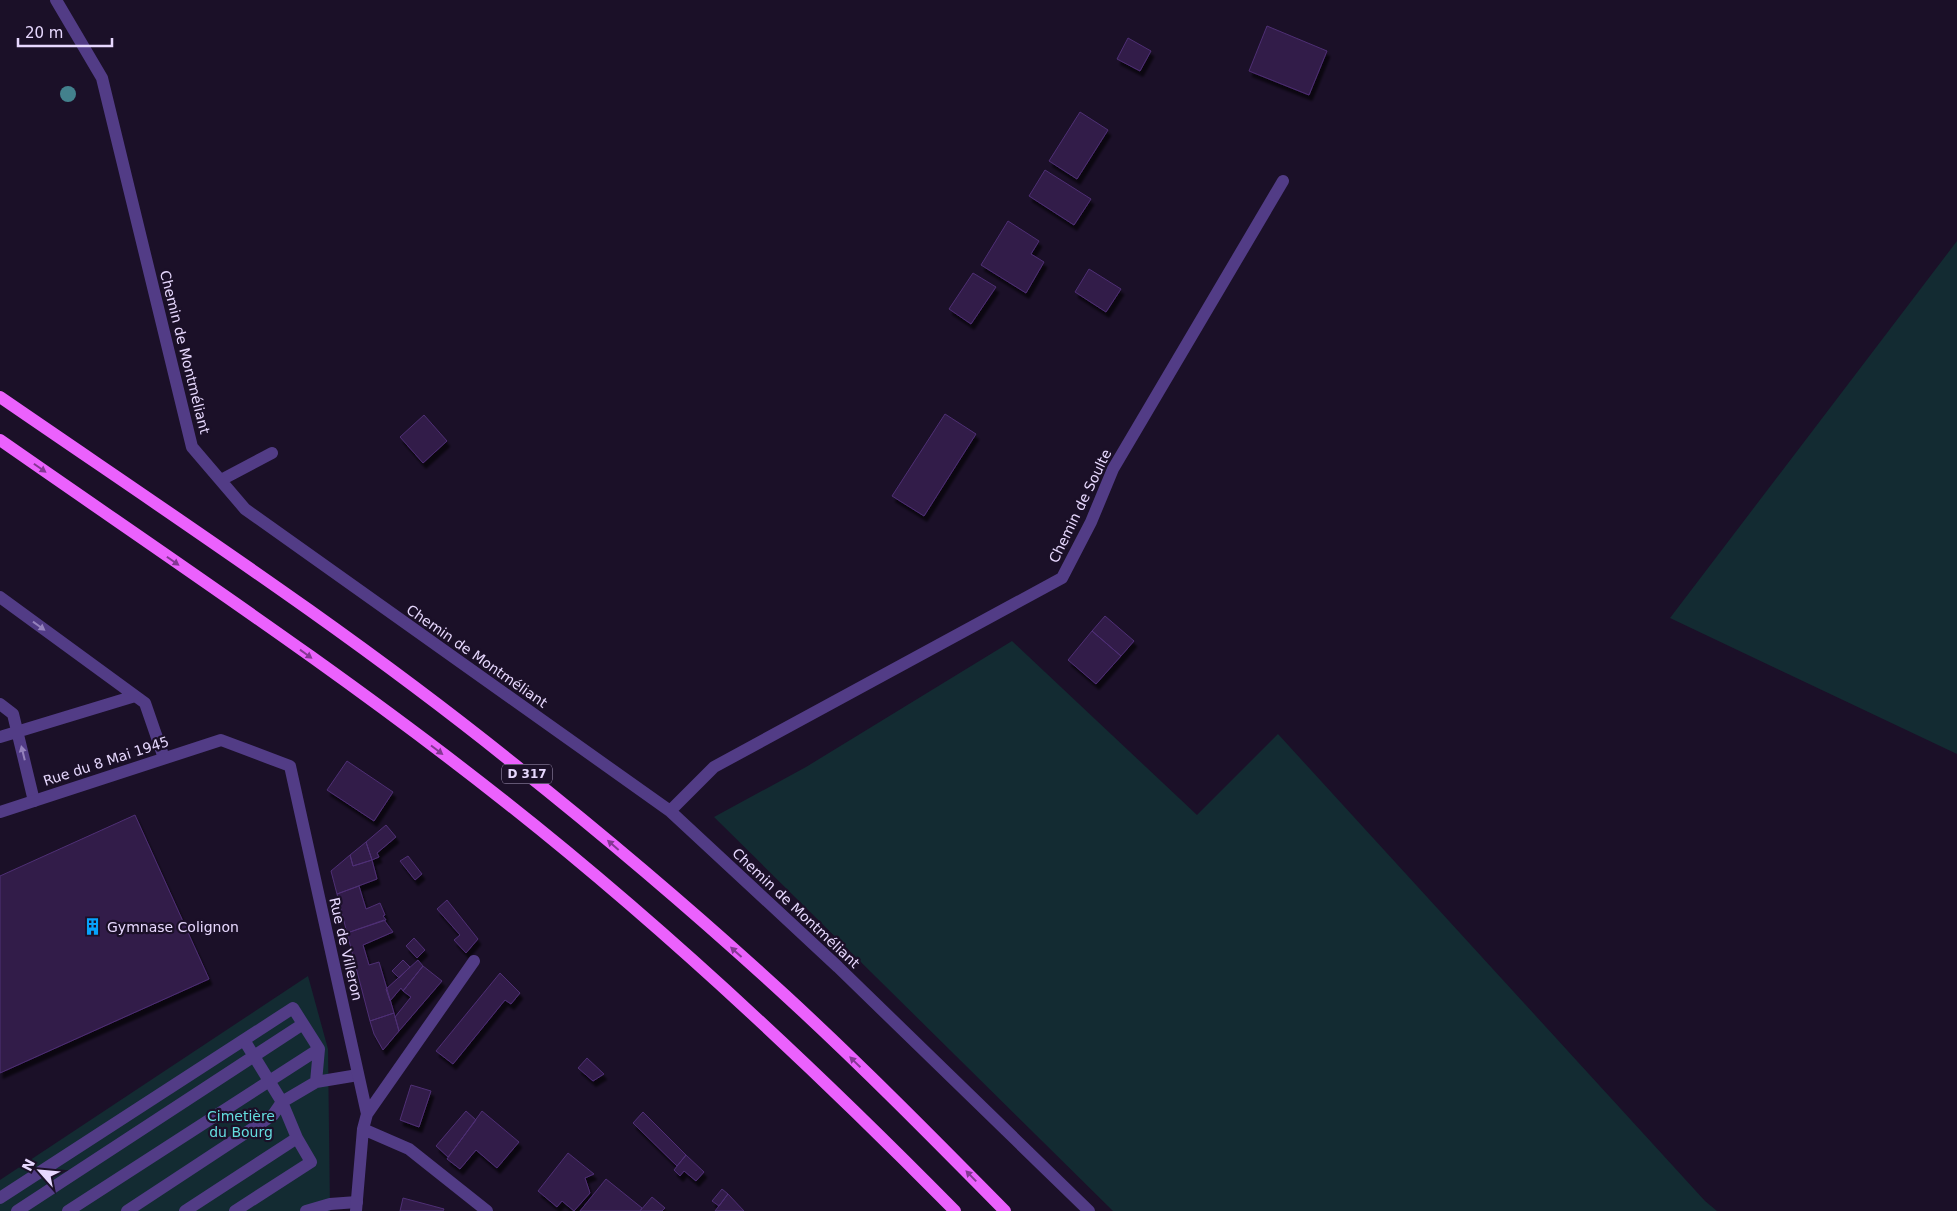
<svg xmlns="http://www.w3.org/2000/svg" width="1957" height="1211" viewBox="0 0 1957 1211" font-family="'DejaVu Sans',sans-serif">
  <style>
    .green { fill: #132b32 }
    .building { fill: #311d49; stroke: #4f2f75; filter: url(#shadow) }
    .lines { fill: none; stroke-linecap: round; stroke-linejoin: round }
    .service { stroke: #523c86; stroke-width: 12 }
    .minor { stroke: #523c86; stroke-width: 12 }
    .primary { stroke: #eb61fd; stroke-width: 12 }
    .tree { fill: #43818d }
    .oneway { fill: #833892 }
    .oneway2 { fill: #9582bc }
    .labels { text-anchor: middle; stroke-width: 4.5; stroke-linejoin: round; paint-order: stroke }
    .shield { fill: #1b1028; stroke: #aa9cbe; stroke-width: 1 }
    .shield-label { font-size: 12px; font-weight: bold; fill: #e7d8fe }
    .street-label { font-size: 14px; fill: #e7d8fe; stroke: #1b1028 }
    .poi-label { font-size: 14px; fill: #e7d8fe; stroke: #1b1028; text-anchor: start }
    .park-label { font-size: 14px; fill: #64dddf; stroke: #1b1028 }
  </style>
  <defs>
    <filter id="shadow"><feDropShadow dx="3" dy="5.5" stdDeviation="1" flood-color="#0009"/></filter>
  </defs>
  <rect width="100%" height="100%" fill="#1b1028"/>
  <path class="green" d="M1957 241V754L1670 618Z
    M1012 641 1197 815 1278 734 1705 1201 1717 1211H1113L714 817 806 767Z
    M308 976 328 1049 330 1211H0V1180Z"/>
  <path class="building" d="M1267 26 1327 51 1309 95 1249 71Z
    M1128 38 1151 51 1140 71 1117 59Z
    M1080 112 1108 130 1077 179 1049 161Z
    M1045 170 1091 199 1074 225 1029 196Z
    M1008 221 1039 241 1031 254 1044 262 1026 293 981 265Z
    M1089 269 1121 289 1106 312 1075 292Z
    M973 273 996 287 971 324 949 309Z
    M945 414 976 434 924 516 892 496Z
    M424 415 447 441 423 463 400 437Z
    M1105 616 1134 641 1121 656 1092 631Z
    M1092 631 1121 656 1096 684 1068 660Z
    M347 761 393 792 374 821 327 790Z
    M135 815 209 979 0 1073V876Z
    M386 825 396 837 377 853 379 857 372 860 366 842Z
    M366 842 372 860 353 866 350 855Z
    M350 855 353 866 372 860 377 879 337 894 331 871Z
    M408 856 422 874 415 880 400 861Z
    M359 886 366 909 380 903 385 915 383 916 386 920 347 933 337 894Z
    M447 900 478 939 466 953 454 940 460 935 437 909Z
    M384 920 393 932 363 945 369 965 379 962 394 1013 370 1021 347 933Z
    M414 938 425 950 417 958 406 946Z
    M403 960 410 967 399 978 392 971Z
    M418 960 423 966 403 991 401 988 390 1001 386 989Z
    M423 966 442 981 399 1031 395 1017 411 997 403 991Z
    M500 973 520 993 511 1004 505 1000 453 1064 436 1051Z
    M394 1013 399 1031 383 1050 374 1034 370 1021Z
    M587 1058 604 1074 593 1081 578 1068Z
    M411 1085 431 1091 419 1127 400 1120Z
    M466 1111 476 1120 448 1157 436 1146Z
    M482 1111 519 1142 497 1168 476 1150 460 1169 447 1159Z
    M643 1112 686 1155 677 1166 633 1123Z
    M568 1153 594 1174 585 1178 590 1193 574 1211 562 1201 557 1207 538 1191Z
    M686 1155 704 1172 696 1181 684 1171 680 1176 674 1170Z
    M606 1179 642 1208 640 1211H580Z
    M722 1189 728 1194 719 1206 712 1201Z
    M728 1194 744 1211H715Z
    M652 1197 665 1208 662 1211H640Z
    M403 1198 444 1209 443 1211H400Z"/>
  <g class="lines">
    <path class="service" d="M0 597 145 703 164 758
      M0 704 13 714 34 801
      M0 737 135 696
      M244 1040 282 1102 316 1082
      M0 1198 293 1008 319 1049 316 1082 358 1075
      M17 1211 303 1024
      M68 1211 319 1049
      M127 1211 273 1115 282 1102
      M185 1211 297 1138
      M235 1211 311 1162 297 1138 282 1102
      M306 1211 330 1204 357 1202"/>
    <path class="minor" d="M56 0 102 78 192 447 245 509 670 811 838 967 1089 1211
      M221 480 272 453
      M670 811 714 767 1062 578 1091 522 1113 469 1283 181
      M0 812 221 740 290 766 367 1114 363 1129 356 1211
      M367 1114 474 961
      M363 1129 409 1149 487 1211"/>
    <path class="primary" d="M0 397C173 516 350 632 514 764 607 838 699 916 786 996 861 1065 933 1138 1005 1211
      M0 440C169 558 341 672 503 800 663 926 812 1066 955 1211"/>
  </g>
  <circle class="tree" cx="68" cy="94" r="8"/>
  <defs><path id="oneway-solid" d="M-6-.8H1V-3.2L6.5 0L1 3.2V.8H-6Z" transform="scale(1.25)"/></defs>
  <g class="oneway">
    <use href="#oneway-solid" transform="translate(40 468) rotate(35)"/>
    <use href="#oneway-solid" transform="translate(173 561) rotate(35)"/>
    <use href="#oneway-solid" transform="translate(306 654) rotate(36)"/>
    <use href="#oneway-solid" transform="translate(437 750) rotate(37)"/>
    <use href="#oneway-solid" transform="translate(613 845) rotate(-139)"/>
    <use href="#oneway-solid" transform="translate(736 952) rotate(-138)"/>
    <use href="#oneway-solid" transform="translate(855 1062) rotate(-136)"/>
    <use href="#oneway-solid" transform="translate(971 1176) rotate(-134)"/>
  </g>
  <g class="oneway2">
    <use href="#oneway-solid" transform="translate(39 626) rotate(36)"/>
    <use href="#oneway-solid" transform="translate(23 753) rotate(-104)"/>
  </g>
  <defs>
    <symbol id="building-bare" viewBox="-9 -9 18 18"><path d="M-4-6H4V6H1V3H-1V6H-4ZM-2.5-4.3h1.7v1.8h-1.7ZM.8-4.3h1.7v1.8H.8ZM-2.5-1h1.7V.8h-1.7ZM.8-1h1.7V.8H.8Z" fill="#07a3fb" stroke="#1b1028" stroke-width="2.5" paint-order="stroke"/></symbol>
  </defs>
  <g fill-rule="evenodd">
    <use href="#building-bare" x="80" y="914" width="25" height="25"/>
  </g>
  <g class="labels">
    <rect class="shield" x="502" y="764.5" width="50" height="19" rx="4"/>
    <g class="shield-label">
      <text x="527" y="778">D 317</text>
    </g>
    <g class="street-label">
      <text transform="translate(185 352) rotate(76)" y="5">Chemin de Montméliant</text>
      <text transform="translate(1080 506) rotate(-64)" y="5">Chemin de Soulte</text>
      <text transform="translate(477 656) rotate(35)" y="5">Chemin de Montméliant</text>
      <text transform="translate(106 761) rotate(-18)" y="5">Rue du 8 Mai 1945</text>
      <text transform="translate(796 908) rotate(43)" y="5">Chemin de Montméliant</text>
      <text transform="translate(346 949) rotate(77)" y="5">Rue de Villeron</text>
    </g>
    <g class="poi-label">
      <text x="107" y="932">Gymnase Colignon</text>
    </g>
    <g class="park-label">
      <text x="241" y="1121">Cimetière<tspan x="241" dy="16">du Bourg</tspan></text>
    </g>
  </g>
  <g transform="translate(40 1171) rotate(297)" stroke="#1b1028" stroke-width="4" paint-order="stroke">
  <path d="M0-4L9 19L0 12L-9 19Z" fill="#e7d8fe"/>
  <text y="-8" font-size="14" font-weight="bold" text-anchor="middle" fill="#e7d8fe">N</text>
  </g>
  <path d="M18 38v8h94v-8" fill="none" stroke="#e7d8fe" stroke-width="2.5"/>
  <text x="25" y="38" font-size="15" fill="#e7d8fe" stroke="#1b1028" stroke-width="4" paint-order="stroke">20 m</text>
</svg>
